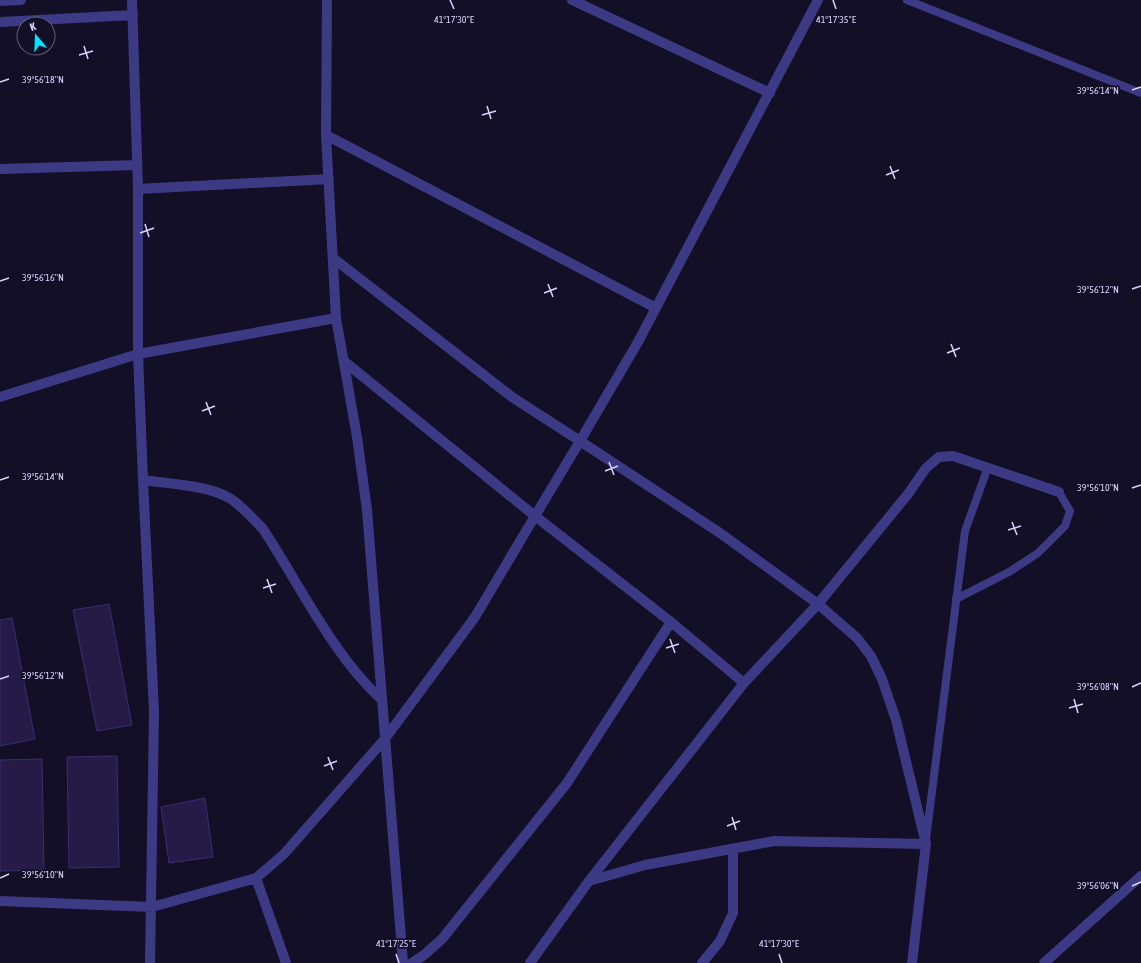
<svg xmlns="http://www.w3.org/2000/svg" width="1141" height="963" viewBox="0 0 1141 963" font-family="'Asap Condensed',sans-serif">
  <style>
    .building { fill: #241b47; stroke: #3b2d73 }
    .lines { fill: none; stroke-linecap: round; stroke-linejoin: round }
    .service { stroke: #3d3a85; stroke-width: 8 }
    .minor { stroke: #3d3a85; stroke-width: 10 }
    .ticks { fill: none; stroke: #d9d4ff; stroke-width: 1.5 }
    .ticks-label { font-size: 10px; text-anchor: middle; fill: #d9d4ff; stroke: #130f26; stroke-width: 3.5; stroke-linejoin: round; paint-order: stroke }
  </style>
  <rect width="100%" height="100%" fill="#130f26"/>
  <path class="building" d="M109 604 132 725 97 731 73 610Z
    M12 618 35 739 0 746V620Z
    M117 756 119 867 69 868 67 757Z
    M42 759 44 870 0 871V760Z
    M205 798 213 857 169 863 161 807Z"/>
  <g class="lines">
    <path class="service" d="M907 0 1141 93
      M956 599 1009 572 1038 553 1065 526 1070 511 1059 492
      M926 839 965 531 988 467"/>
    <path class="minor" d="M132 0 138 189V354L143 480 154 711 150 963
      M327 0 326 135 336 318 357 437 367 510 403 963
      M572 0 770 93
      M0 1 21 0
      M0 22 133 15
      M326 135 656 308
      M0 169 137 165
      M138 189 329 179
      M333 258 512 397 580 441 638 342 818 0
      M345 362 535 516 580 441 720 533 818 604 857 638 871 656 882 679 896 720 926 844 912 963
      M0 397 138 354 336 318
      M143 480C169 484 209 485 231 499 243 507 253 519 263 529 300 585 332 654 381 699
      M256 878 284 854 384 740 475 617 535 516 671 622 744 683
      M589 881 645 865 774 841 926 844
      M0 901 152 907 256 878 286 963
      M412 963 424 955 442 939 567 783 671 622
      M530 963 589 881 744 683 818 604 908 494 926 468 939 457 953 456 1059 492
      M702 963 720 941 733 913V849
      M1044 963 1141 876"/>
  </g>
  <path class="ticks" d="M450 0 454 9M833 0 836 9M84 46 88 59M79 55 93 51M0 82 9 79M1132 90 1141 87M487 106 491 119M482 115 496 111M890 166 895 179M886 175 899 170M145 224 149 237M140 233 154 228M0 281 9 278M548 284 553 297M1132 289 1141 286M544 293 557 288M951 344 956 357M947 353 960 348M206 402 211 415M202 411 215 406M609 462 614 475M605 471 618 466M0 480 9 477M1132 488 1141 485M1012 522 1017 535M1008 530 1021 526M267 579 272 593M263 588 276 584M670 639 675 653M666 648 679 644M0 679 9 676M1132 687 1141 683M1074 699 1078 713M1069 708 1083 704M328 757 333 770M324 766 337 761M732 817 736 830M727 826 740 821M0 878 9 874M1132 886 1141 882M396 954 399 963M779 954 782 963"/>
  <g class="ticks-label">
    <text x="454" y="23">41°17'30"E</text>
    <text x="836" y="23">41°17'35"E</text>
    <text x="43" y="83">39°56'18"N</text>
    <text x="1098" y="94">39°56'14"N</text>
    <text x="43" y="281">39°56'16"N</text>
    <text x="1098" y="293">39°56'12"N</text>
    <text x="43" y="480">39°56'14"N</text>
    <text x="1098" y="491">39°56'10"N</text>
    <text x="43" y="679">39°56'12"N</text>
    <text x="1098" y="690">39°56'08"N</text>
    <text x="43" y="878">39°56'10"N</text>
    <text x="1098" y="889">39°56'06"N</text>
    <text x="396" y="947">41°17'25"E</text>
    <text x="779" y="947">41°17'30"E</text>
  </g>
  <g transform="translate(36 36) rotate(341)"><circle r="19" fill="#130f26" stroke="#625e7d"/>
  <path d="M0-3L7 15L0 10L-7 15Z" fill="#00e5ff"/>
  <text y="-6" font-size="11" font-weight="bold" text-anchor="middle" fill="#d9d4ff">K</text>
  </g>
</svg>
